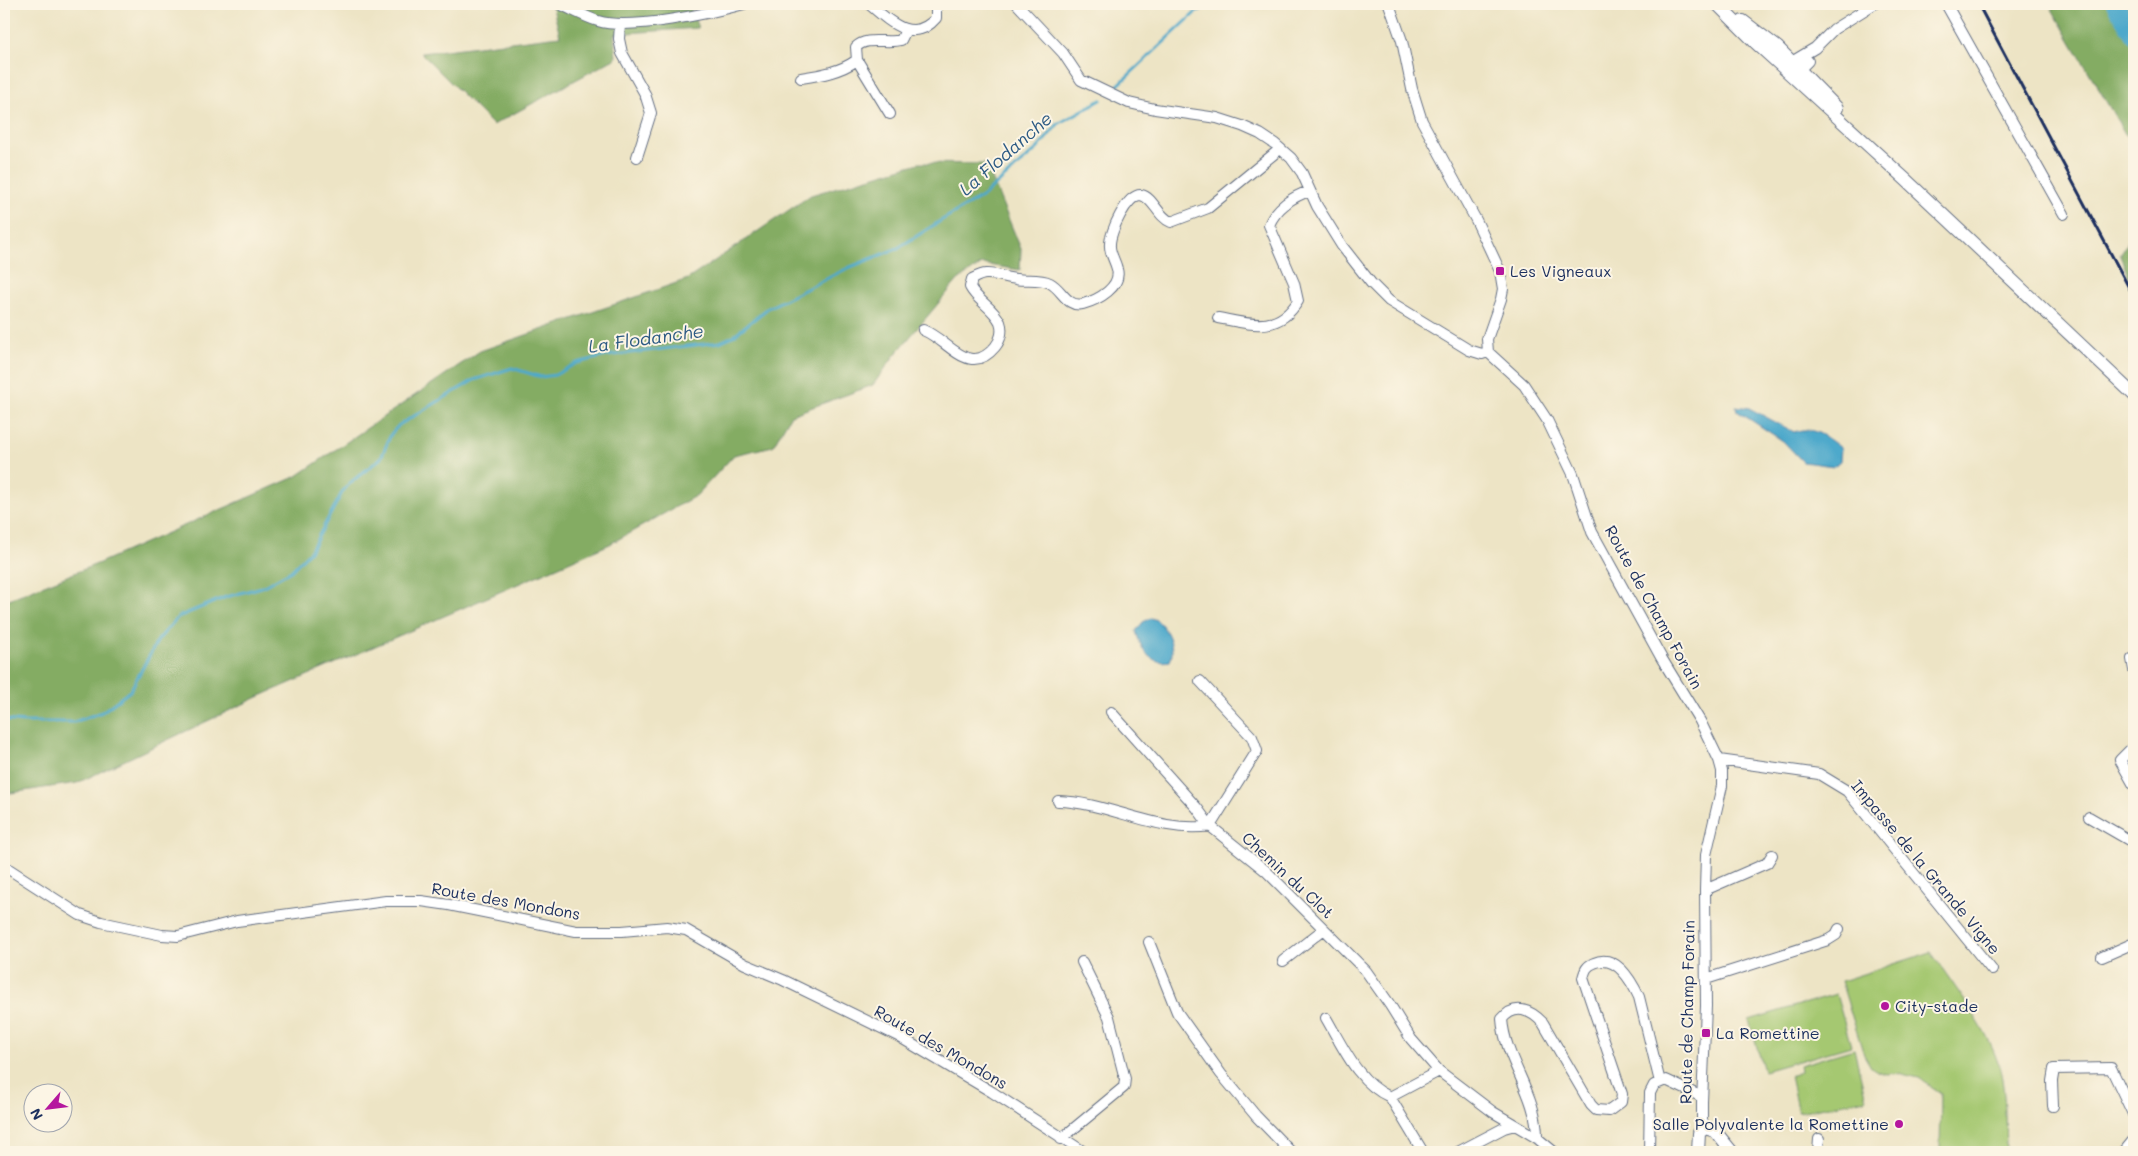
<svg xmlns="http://www.w3.org/2000/svg" width="2138" height="1156" viewBox="0 0 2138 1156" font-family="Mali,sans-serif">
  <style>
    .green { fill: #a5c871; stroke: #607c68 }
    .forest { fill: #84ac63; stroke: #506e60 }
    .water { fill: #4da9cb; stroke: #346c94 }
    .lines { fill: none; stroke-linecap: round; stroke-linejoin: round }
    .stream { stroke: #4da9cb; stroke-width: 3 }
    .river { stroke: #4da9cb; stroke-width: 18 }
    .minor-casing { stroke: #646e82; stroke-width: 12 }
    .major-casing { stroke: #646e82; stroke-width: 14 }
    .minor { stroke: #fff; stroke-width: 10 }
    .major { stroke: #fff; stroke-width: 12 }
    .rail { stroke: #1b2f5e; stroke-width: 3 }
    .poi-dot { fill: #b5179e; stroke: #fcf5e5; stroke-width: 2 }
    .labels { text-anchor: middle; stroke-width: 4; stroke-linejoin: round; paint-order: stroke }
    .poi-label { font-size: 16px; fill: #1b2f5e; stroke: #fcf5e5; text-anchor: start }
    .street-label { font-size: 16px; fill: #1b2f5e; stroke: #fcf5e5 }
    .water-label { font-size: 18px; font-style: italic; fill: #2c5a84; stroke: #fcf5e5 }
  </style>
  <rect width="100%" height="100%" fill="#fcf5e5"/>
  <filter id="ink" filterUnits="userSpaceOnUse"><feTurbulence type="fractalNoise" baseFrequency=".02" numOctaves="2"/><feDisplacementMap in="SourceGraphic" scale="10" xChannelSelector="R" yChannelSelector="G"/><feConvolveMatrix kernelMatrix="1 2 1 2 8 2 1 2 1" color-interpolation-filters="sRGB"/></filter>
  <filter id="wash" filterUnits="userSpaceOnUse"><feTurbulence type="fractalNoise" baseFrequency=".0096" numOctaves="4" result="noise"/><feDisplacementMap in="SourceGraphic" scale="20" xChannelSelector="R" yChannelSelector="G"/><feGaussianBlur stdDeviation="1.12" result="paint"/><feColorMatrix in="noise" values="0 0 0 0 0 0 0 0 0 0 0 0 0 0 0 0 0 1.4 0 .05"/><feComposite in="paint" operator="in"/></filter>
  <g filter="url(#wash)">
    <rect width="100%" height="100%" fill="#ede4c5"/>
    <path class="green" d="M1931 952C1954 987 1996 1038 2002 1079 2006 1103 2005 1128 2006 1152H1940L1941 1093 1919 1078 1898 1073 1886 1074 1877 1071 1871 1067 1864 1055 1841 981Z
      M1836 994 1851 1046 1764 1071 1749 1020Z
      M1854 1049 1866 1099 1798 1112 1790 1076 1801 1072 1800 1065Z"/>
    <path class="forest" d="M552 4H658L659 9H691L698 28 614 34 616 58 493 125 421 53 560 36Z
      M2049 4H2134V149Z
      M919 163 986 164 1021 249 1020 270 982 264 958 280 894 356 873 385 791 415 773 446 734 455 697 495 610 544 258 697 77 783 4 794V601L97 564 297 476 480 351 688 279 811 195Z
      M2134 228V289L2120 256Z"/>
    <path class="water" d="M1736 406 1749 408 1794 432C1813 425 1826 437 1841 448L1840 461 1834 466 1803 462 1783 441 1737 411Z
      M1151 618C1165 621 1177 648 1170 661 1149 665 1141 649 1136 631L1143 622Z"/>
    <g class="lines">
      <path class="stream" d="M1114 89 1195 13 1211 4
        M4 720 24 722H74L102 712 130 691 158 640 178 617 226 597 262 587 291 571 311 550 343 491 350 483 381 458 391 434 399 425 474 380 512 368 541 377 555 375 577 363 606 356 720 342 733 336 768 308 848 268 898 248 942 220 983 196 1038 148 1058 124 1101 100"/>
      <path class="river" d="M2115 4 2134 35"/>
    </g>
  </g>
  <g filter="url(#ink)">
    <g class="lines">
      <defs>
        <path id="minor" d="M559 4C571 9 585 17 598 21 630 31 711 13 744 4
          M869 4C889 21 913 45 936 18V4
          M1017 4 1063 53 1081 80 1129 103 1155 109 1217 118 1242 126 1260 134 1275 144 1291 158 1302 173 1317 206 1342 246 1371 283 1389 301 1469 350 1482 354 1488 352
          M1389 4 1402 41 1412 89 1422 121 1476 220 1500 271 1503 289 1501 299 1487 339 1488 352 1524 385 1547 420 1573 474 1592 532 1662 659 1700 721 1719 760 1722 771V786L1706 855 1705 890 1706 1006 1702 1102V1120L1705 1128
          M1946 4 2064 214
          M620 24 619 39 622 53 645 94 651 113 637 157
          M1792 68 1795 60 1815 48 1834 29 1874 4
          M1793 72 1800 69 1808 61
          M801 78C821 75 840 72 857 60
          M890 114 857 60 856 47C867 36 886 44 901 40L906 30
          M1218 318C1250 324 1278 334 1298 301L1294 283 1269 225C1276 208 1293 196 1310 191
          M923 330C950 341 969 378 995 347 1001 340 1003 330 1000 322 993 307 977 301 970 287L972 279C976 277 981 274 986 274 995 273 1006 278 1016 279 1026 281 1040 278 1050 283 1062 289 1067 308 1083 304 1098 300 1122 287 1117 269 1115 260 1109 253 1110 244 1110 232 1127 194 1141 195 1153 197 1158 217 1171 222L1208 208 1280 149
          M2132 659 2134 670
          M1111 712 1197 808 1210 826 1257 751 1252 737 1200 681
          M2134 746 2120 760 2134 785
          M1719 760 1819 774 1847 791 1992 970
          M1058 801C1109 802 1158 834 1210 826L1266 871 1366 971 1390 1005 1411 1039 1439 1071
          M2089 817 2134 843
          M4 866 80 915 101 922 162 935 178 936 237 921 386 901H421L449 905 576 931H622L667 927 686 930 745 964 783 980 898 1036 992 1092 1084 1152
          M1705 890 1767 863 1772 855
          M1149 942 1177 1012 1221 1074 1256 1116 1291 1152
          M2102 957 2134 943
          M1283 961 1324 929
          M1706 979 1828 940 1836 935 1839 929
          M1326 1018C1343 1047 1358 1083 1390 1097L1439 1071 1493 1112 1537 1138 1554 1152
          M1390 1097 1423 1152
          M2053 1106 2052 1081 2054 1069 2111 1068 2134 1116
          M1537 1138C1538 1095 1505 1061 1502 1019 1515 1003 1531 1010 1543 1023L1591 1105 1596 1110 1609 1111 1621 1102 1622 1094 1583 978C1585 971 1586 966 1594 963 1616 953 1631 980 1639 997L1660 1082
          M1061 1139 1124 1087 1125 1079 1109 1017 1082 962
          M1458 1152 1504 1128 1515 1125
          M1649 1152 1650 1093 1654 1085 1666 1080 1702 1097
          M1818 1152 1819 1139"/>
        <path id="major" d="M1717 4 1756 43 1904 178 2134 395
          M1743 21 1777 47 1837 108
          M1698 1152 1699 1133 1705 1128 1715 1131 1732 1152
          M2125 1152 2134 1141"/>
      </defs>
      <use href="#minor" class="minor-casing"/>
      <use href="#major" class="major-casing"/>
      <use href="#minor" class="minor"/>
      <use href="#major" class="major"/>
      <path class="rail" d="M1978 4 2134 297"/>
    </g>
  </g>
  <g class="poi-dot">
    <rect x="1495" y="266" width="10" height="10" rx="2.5"/>
    <circle cx="1885" cy="1006" r="5"/>
    <rect x="1701" y="1028" width="10" height="10" rx="2.5"/>
    <circle cx="1899" cy="1124" r="5"/>
  </g>
  <g class="labels">
    <g class="poi-label">
      <text x="1510" y="277">Les Vigneaux</text>
      <text x="1895" y="1012">City-stade</text>
      <text x="1716" y="1039">La Romettine</text>
      <text x="1889" y="1130" text-anchor="end">Salle Polyvalente la Romettine</text>
    </g>
    <g class="street-label">
      <text transform="translate(1654 607) rotate(61)" y="6">Route de Champ Forain</text>
      <text transform="translate(1926 867) rotate(50)" y="6">Impasse de la Grande Vigne</text>
      <text transform="translate(1288 875) rotate(43)" y="6">Chemin du Clot</text>
      <text transform="translate(506 901) rotate(10)" y="6">Route des Mondons</text>
      <text transform="translate(1687 1012) rotate(-89)" y="6">Route de Champ Forain</text>
      <text transform="translate(941 1047) rotate(30)" y="6">Route des Mondons</text>
    </g>
    <g class="water-label">
      <text transform="translate(1006 154) rotate(-41)" y="6">La Flodanche</text>
      <text transform="translate(646 339) rotate(-8)" y="6">La Flodanche</text>
    </g>
  </g>
  <rect width="2138" height="1156" fill="none" stroke="#fcf5e5" stroke-width="20"/>
  <g transform="translate(48 1108) rotate(242)"><circle r="24" fill="#fcf5e5" stroke="#a2a6af"/>
  <path d="M0-4L9 19L0 12L-9 19Z" fill="#b5179e"/>
  <text y="-8" font-size="14" font-weight="bold" text-anchor="middle" fill="#1b2f5e">N</text>
  </g>
</svg>
